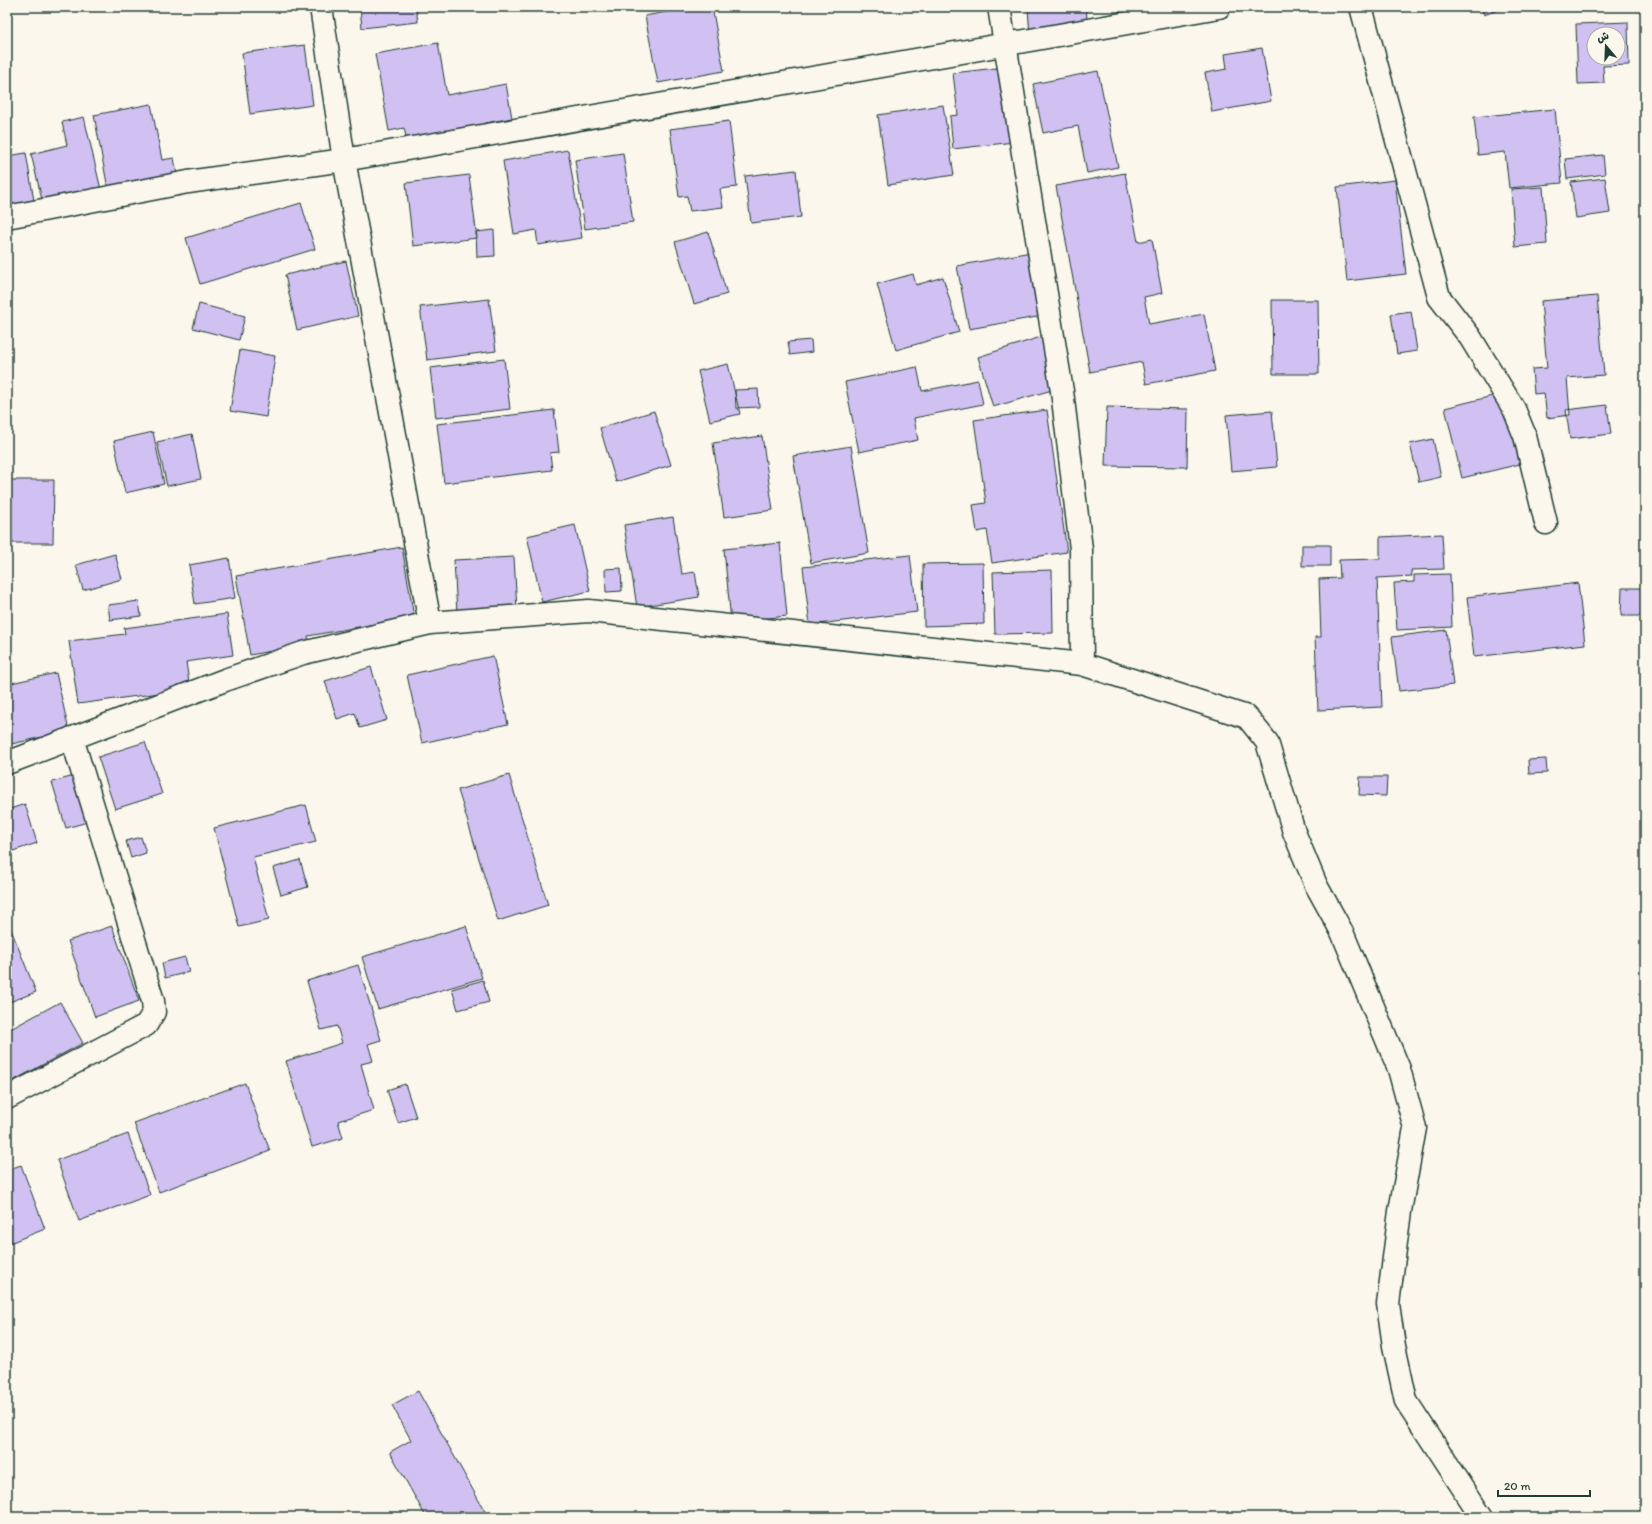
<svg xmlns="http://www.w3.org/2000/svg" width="1652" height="1524" viewBox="0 0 1652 1524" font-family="Itim,'Playpen Sans Arabic',sans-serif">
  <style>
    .building { fill: #d1c1f2; stroke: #1f3d34; fill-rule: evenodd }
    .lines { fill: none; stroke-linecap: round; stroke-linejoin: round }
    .street-casing { stroke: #1f3d34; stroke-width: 25 }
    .street { stroke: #fbf7ec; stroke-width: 22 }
  </style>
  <rect width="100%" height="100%" fill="#fbf7ec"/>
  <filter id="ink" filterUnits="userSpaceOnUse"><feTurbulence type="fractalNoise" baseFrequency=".025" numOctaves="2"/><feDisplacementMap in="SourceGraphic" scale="8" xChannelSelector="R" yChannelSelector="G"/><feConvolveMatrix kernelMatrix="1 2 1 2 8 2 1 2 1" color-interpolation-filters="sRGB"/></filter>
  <g filter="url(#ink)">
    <path class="building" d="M360 7H416L418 22 362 28Z
      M692 7H712L724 71 658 83 645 16Z
      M1028 7H1086L1088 31 1030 37Z
      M1481 7H1506L1484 15Z
      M1628 22 1629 65 1603 66 1604 83 1578 84 1576 24ZM1594 34H1618V58H1594Z
      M438 43 447 95 506 84 512 118 486 123 487 132 408 146 404 128 389 131 375 54Z
      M305 45 313 105 250 114 242 53Z
      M1262 48 1271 101 1212 112 1205 73 1227 69 1225 54Z
      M1005 67 1014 142 953 149 950 116 958 115 953 73Z
      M1098 71 1118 167 1087 173 1078 126 1043 133 1033 84Z
      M151 104 162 160 174 158 178 180 109 194 94 115Z
      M943 105 954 175 888 185 878 115Z
      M1555 109 1562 183 1509 188 1505 152 1478 155 1474 117Z
      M84 117 102 194 44 208 31 154 67 145 62 122Z
      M729 121 737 187 720 189 723 207 690 211 687 196 679 197 670 129Z
      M568 150 582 238 538 245 536 230 514 234 503 161Z
      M26 153 34 201 7 205V156Z
      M623 153 633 222 585 229 575 160Z
      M1603 155 1605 174 1567 179 1565 159Z
      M796 170 801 217 751 223 745 176Z
      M1125 173 1138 242 1152 239 1162 293 1144 297 1149 324 1204 314 1215 371 1146 384 1142 362 1090 372 1056 186Z
      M469 175 477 238 413 246 406 183Z
      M1605 178 1610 213 1576 218 1571 182Z
      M1395 180 1406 274 1347 281 1337 187Z
      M1543 187 1547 244 1515 247 1511 189Z
      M301 203 315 249 200 284 186 238Z
      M494 230 495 256 477 257 476 232Z
      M708 232 727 294 694 304 675 242Z
      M1036 251 1048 315 969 329 957 266Z
      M346 261 358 316 297 330 285 275Z
      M913 274 916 285 943 277 959 332 896 350 877 284Z
      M1597 296 1604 375 1567 378 1570 415 1547 418 1544 393 1534 394 1532 369 1547 368 1541 301Z
      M489 299 496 351 427 360 420 307Z
      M1272 300H1318L1319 374H1273Z
      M199 304 245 316 239 340 193 328Z
      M1411 311 1417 351 1397 354 1391 314Z
      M1044 336 1059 388 993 407 978 357Z
      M811 340 812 352 790 355 788 342Z
      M240 350 275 356 266 417 230 411Z
      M504 359 510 409 436 418 430 368Z
      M728 364 740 414 710 421 698 371Z
      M917 367 922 391 978 380 983 404 914 418 918 440 859 452 845 382Z
      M758 389 759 407 736 408 735 390Z
      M1504 393 1520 464 1462 478 1445 408Z
      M1607 405 1611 434 1570 439 1566 410Z
      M1107 407 1188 409 1187 467 1105 466Z
      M554 410 559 452 550 453 552 470 444 483 437 424Z
      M1047 410 1067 552 992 563 987 530 977 532 973 505 986 503 974 420Z
      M654 411 671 465 616 482 600 428Z
      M1272 411 1277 467 1231 471 1226 415Z
      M153 432 164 484 125 493 114 441Z
      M192 434 201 479 167 486 157 442Z
      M762 436 773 510 724 517 713 443Z
      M1433 439 1441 477 1419 482 1410 444Z
      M851 446 869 553 811 563 793 456Z
      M7 480H54L53 543H7Z
      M673 517 682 574 695 572 699 597 637 607 624 525Z
      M575 525 590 591 542 602 527 536Z
      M1442 534 1444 569 1411 570 1412 576 1377 578 1382 707 1318 710 1315 637H1321L1319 579 1340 578 1339 560 1380 559V537Z
      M780 543 787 616 731 622 724 549Z
      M1302 545H1330V566H1302Z
      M402 547 414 617 308 636 309 644 250 655 236 576Z
      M115 554 122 579 83 590 76 565Z
      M910 555 917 612 810 625 803 567Z
      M514 557 517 610 457 613 454 560Z
      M229 558 235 598 195 604 189 565Z
      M983 563 984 624 924 626 923 564Z
      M621 568 622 591 606 592 605 569Z
      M1052 570 1053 633 995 634 993 572Z
      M1450 574 1452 627 1397 630 1394 583 1414 582V575Z
      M1578 583 1585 644 1474 657 1467 597Z
      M1622 588H1645V616H1621Z
      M139 601 141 616 110 620 108 605Z
      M227 614 233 655 186 662 190 689 78 704 69 641 125 634 124 628Z
      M1446 630 1453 685 1399 691 1392 637Z
      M493 656 508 724 422 743 407 675Z
      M371 667 387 720 360 728 355 713 337 719 325 681Z
      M56 673 69 731 7 745V684Z
      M145 742 162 794 115 809 98 757Z
      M1546 759 1547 773 1529 774 1528 760Z
      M78 775 91 821 66 828 52 782Z
      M509 775 548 905 498 921 458 790Z
      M1360 777H1387L1386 796 1359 795Z
      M25 804 37 843 7 853V810Z
      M306 805 316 842 253 857 269 920 239 927 214 828Z
      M141 837 146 853 131 858 126 841Z
      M300 860 308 887 281 895 273 868Z
      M112 926 139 1001 95 1017 68 941Z
      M466 926 482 978 378 1009 362 957Z
      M10 927 36 992 7 1003V928Z
      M185 957 189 972 165 978 162 963Z
      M358 965 381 1040 368 1044 373 1061 361 1064 374 1110 338 1121 343 1138 312 1147 286 1061 342 1043 337 1026 321 1030 307 981Z
      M483 980 489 1002 458 1010 452 989Z
      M60 1002 83 1043 7 1084V1031Z
      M245 1083 270 1151 159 1192 134 1123Z
      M405 1084 416 1117 398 1123 387 1090Z
      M128 1134 150 1195 79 1221 57 1160Z
      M21 1165 45 1229 7 1244V1170Z
      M418 1391 488 1517H426L390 1452 411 1440 392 1405Z"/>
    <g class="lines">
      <defs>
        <path id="street" d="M321 7 344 160 430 623
          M999 7 1062 391 1081 549 1082 664
          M1361 7 1439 297 1470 337 1514 409 1525 436 1546 523
          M7 217 188 182 344 160 1219 7
          M7 763 225 680 303 653 430 623 589 611 1082 664 1247 717 1267 742 1294 832 1316 885 1342 932 1399 1069 1415 1128 1400 1211 1388 1304 1394 1346 1406 1401 1482 1517
          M7 1098 146 1025 154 1012 153 1001 72 738"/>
      </defs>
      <use href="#street" class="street-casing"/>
      <use href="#street" class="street"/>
    </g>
  </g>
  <rect width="1652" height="1524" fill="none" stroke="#fbf7ec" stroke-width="24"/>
  <rect x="12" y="12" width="1628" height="1500" fill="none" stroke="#1f3d34" stroke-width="1.5" filter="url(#ink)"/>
  <g transform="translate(1606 46) rotate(341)"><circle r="19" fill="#fbf7ec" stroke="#a3ada2"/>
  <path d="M0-3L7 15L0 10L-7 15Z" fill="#1f3d34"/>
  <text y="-6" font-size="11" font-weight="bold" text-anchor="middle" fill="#1f3d34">ش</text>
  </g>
  <path d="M1498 1490v6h92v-6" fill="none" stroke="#1f3d34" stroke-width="2"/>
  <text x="1504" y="1490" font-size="12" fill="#1f3d34" stroke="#fbf7ec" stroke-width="3" paint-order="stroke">20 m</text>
</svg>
